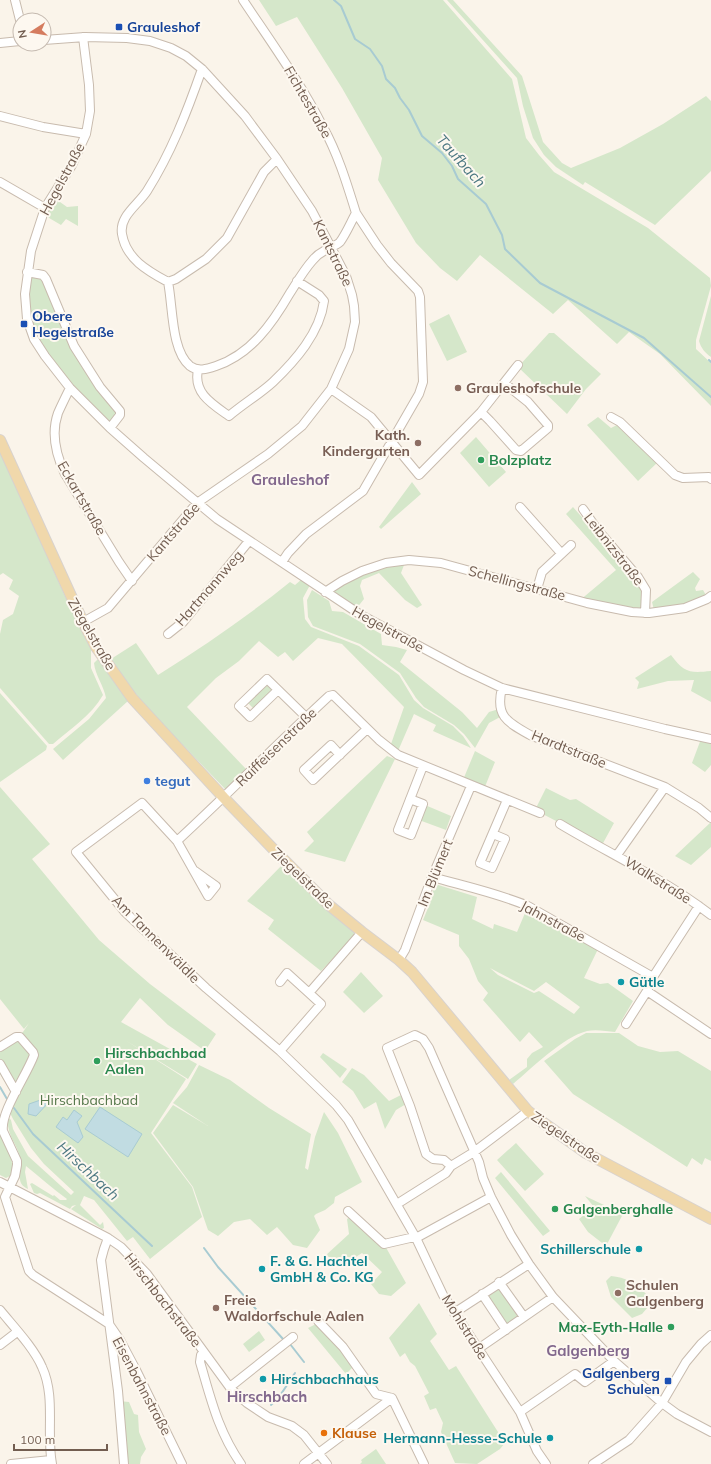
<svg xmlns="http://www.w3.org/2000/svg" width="711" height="1464" viewBox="0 0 711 1464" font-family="Mulish,sans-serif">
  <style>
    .green { fill: #d5e7ca; fill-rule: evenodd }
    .water { fill: #c1dce2; stroke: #a8cbd2 }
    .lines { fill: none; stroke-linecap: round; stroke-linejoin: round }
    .stream { stroke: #a8cbd2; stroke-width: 2 }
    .minor-casing { stroke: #c8bbae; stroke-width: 10 }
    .major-casing { stroke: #d8d2ce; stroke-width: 12 }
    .minor { stroke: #fff; stroke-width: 8 }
    .major { stroke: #f0d8ab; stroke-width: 10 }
    .transit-dot { fill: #1a4fb4; stroke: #fdf8f0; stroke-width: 1.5 }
    .education-dot { fill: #8d6e63; stroke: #fdf8f0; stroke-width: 1.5 }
    .leisure-dot { fill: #2e9e5b; stroke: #fdf8f0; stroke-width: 1.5 }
    .shop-dot { fill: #3f7fe0; stroke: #fdf8f0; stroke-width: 1.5 }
    .culture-dot { fill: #0f9aa8; stroke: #fdf8f0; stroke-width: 1.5 }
    .food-dot { fill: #e8710a; stroke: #fdf8f0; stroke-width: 1.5 }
    .labels { text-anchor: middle; stroke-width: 4; stroke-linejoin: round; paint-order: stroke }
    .transit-label { font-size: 14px; font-weight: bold; fill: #164399; stroke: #fdf8f0; text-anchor: start }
    .street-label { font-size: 14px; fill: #725d50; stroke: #fdf8f0 }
    .education-label { font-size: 14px; font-weight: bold; fill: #785e54; stroke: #fdf8f0; text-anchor: start }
    .leisure-label { font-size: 14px; font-weight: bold; fill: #27864d; stroke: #fdf8f0; text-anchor: start }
    .shop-label { font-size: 14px; font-weight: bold; fill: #366cbe; stroke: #fdf8f0; text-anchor: start }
    .culture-label { font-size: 14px; font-weight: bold; fill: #0d838f; stroke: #fdf8f0; text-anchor: start }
    .park-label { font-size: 14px; fill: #55774a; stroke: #fdf8f0 }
    .food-label { font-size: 14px; font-weight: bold; fill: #c56008; stroke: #fdf8f0; text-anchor: start }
    .water-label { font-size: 15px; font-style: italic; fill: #4c7882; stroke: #fdf8f0 }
    .neighbourhood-label { font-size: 15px; font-weight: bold; fill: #82688d; stroke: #fdf8f0 }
  </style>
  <rect width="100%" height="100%" fill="#faf4ea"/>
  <path class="green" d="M259 0H443L512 79 526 138 539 155 554 172 648 228 710 278 711 286 696 340V349L711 363V406L660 354 629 332 617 344 568 300 553 314 480 255 457 281 440 268 416 243 378 180 382 158 342 88 297 17 276 26Z
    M447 0H453L522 76 543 142 562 163 571 168 620 148 663 124 706 96 711 101V171L655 225 585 182 583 185 556 167 544 155 533 138 523 106 517 78Z
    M53 197 67 207 78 206V226L66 219 61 225 44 215Z
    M27 272 43 275 64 324 120 411 110 428 45 356 27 318Z
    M711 296V357C705 353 701 348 699 341Z
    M449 314 467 352 447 361 429 324Z
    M549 333H554L601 374 586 389 567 414 518 367Z
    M598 417 611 428 619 424 658 462 638 481 587 425Z
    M476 437 506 472 489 487 460 453Z
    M0 451 64 594 91 648V668L103 695C91 716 70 729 53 744H49L0 688V634L3 620 13 614 19 596 9 589 13 580 3 573 0 575Z
    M412 482 421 494 381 529 379 527Z
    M573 507 587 523 591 520 646 590 645 613 579 601 616 570 566 514Z
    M404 565 401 573 422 605 417 608 405 600 379 573 362 580 360 586 364 599 356 609 332 592C354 576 377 568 404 565Z
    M693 572 700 579 695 588 696 591 703 590 707 597 685 606 654 610 652 602Z
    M302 579 310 585 303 598 305 619 311 627 359 646 399 675 414 700 423 708 453 726 463 736 471 748 433 731 436 725 414 714 398 751 391 744 404 707 342 644 318 638 293 661 285 652 278 657 259 641 239 661 216 678 187 707 246 769 226 790 157 718 133 691 111 659 136 643 158 675C204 646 248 616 290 582L295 585Z
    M312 590 329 601 332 611 343 612 381 634 382 645 396 647 407 650 400 662 462 712 477 728 489 712 499 709 502 716 489 723 475 748 464 734 454 725 424 707 416 698 400 673 378 657 360 644 313 626 308 617 307 600Z
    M671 655C684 673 690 673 711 671V702L691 691 694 680 668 681 637 689 639 682 635 678Z
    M98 659 128 701 63 760 53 749 89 719 106 698C104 686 95 675 94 663Z
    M266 684 273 690 254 709 247 702Z
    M0 693 47 746 46 750 0 782Z
    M701 739 711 742V765L705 772 692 763Z
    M475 751 495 762 484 789 463 780Z
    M387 756 395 759 350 851 345 862 304 851 314 841 307 832Z
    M0 787 50 844 32 859 99 940 150 984 216 1034 205 1051 168 1025 140 998 121 1022 197 1064 188 1079 125 1040 186 1079 151 1133 192 1187 202 1217 150 1259 133 1237 127 1241 94 1200 84 1196 80 1205 100 1225 103 1222 104 1228 102 1229 71 1209 76 1205 72 1206 70 1209 40 1193 37 1194 34 1193 30 1184 32 1183 53 1196 54 1195 60 1200H66L67 1199C53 1189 40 1177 26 1166L25 1172 28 1189C24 1187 21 1185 20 1180 18 1174 21 1166 20 1158 17 1143 6 1135 8 1117L11 1120 13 1129 28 1156 71 1195 74 1192 44 1164 31 1148 13 1119 9 1111 12 1094 0 1074V1048L23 1032 29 1023 24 1029 0 999Z
    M546 788 570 800 576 799 614 823 602 845 535 810Z
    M425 805 451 816 446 830 419 820Z
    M711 822V847L691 865 675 856Z
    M283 864 357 933 321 971 268 929 274 920 247 901Z
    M435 884 477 897 472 919 493 929 494 924 517 932 528 906 599 947 584 978 600 984 608 983 633 1001 615 1032C607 1031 595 1029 587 1031 563 1037 532 1068 513 1084L509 1080 527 1067V1059L532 1053 543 1047 529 1032 520 1042 483 1000 488 993 478 981 469 959 459 946V935L423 920 428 908ZM490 968 534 991 546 982 580 1007 574 1014 539 991 534 993 498 975Z
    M361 972 383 996 364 1013 343 992Z
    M586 1033H619L638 1046 660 1052 678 1051 711 1071V1161L705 1158 702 1165 692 1158 687 1167 573 1094 544 1061 575 1039Z
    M323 1053 347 1069 340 1078 320 1057Z
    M199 1065 230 1080 269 1108 311 1134 305 1168 308 1170 315 1137 324 1112 338 1133 362 1182 335 1197 334 1203 325 1210 316 1214 314 1216 320 1230 307 1248 293 1245 277 1227 267 1235 250 1219 234 1222 218 1236 208 1230 193 1187 153 1133 173 1105 208 1126 173 1103 187 1087Z
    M352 1068 364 1075 389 1101 403 1094 406 1104 396 1110 385 1129 376 1102 364 1109 353 1091 342 1082Z
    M0 1135C6 1150 17 1160 10 1176L6 1178 0 1175Z
    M516 1143 544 1174 525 1191 497 1160Z
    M501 1172 550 1231 543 1236 495 1178Z
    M585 1196 623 1214 606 1246 588 1232 579 1219 594 1207Z
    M352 1216 384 1244 406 1283 391 1296 379 1294 371 1284 382 1272 362 1253 342 1266 326 1255 349 1234 347 1219Z
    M611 1276C625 1277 637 1284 647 1295L648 1307 642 1314 632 1318 611 1297 606 1281Z
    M499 1284 523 1317 506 1329 484 1295Z
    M419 1303 437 1334 430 1341 449 1370 456 1366 505 1443 500 1449 477 1464 455 1463 441 1432 443 1423 436 1408 430 1410 424 1396 429 1393 415 1366 410 1362 405 1353 400 1357 389 1338Z
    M318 1323 354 1366 346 1374 308 1328Z
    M259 1331 265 1340 249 1352 243 1344Z
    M119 1401 129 1402 134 1414 138 1415 139 1432 146 1449 141 1457 140 1464H124Z
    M376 1449 386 1464H360L362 1462 361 1460Z"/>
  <path class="water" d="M46 1098 49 1102 36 1116 28 1114 29 1104Z
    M100 1107 142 1134 128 1157 85 1129Z
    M74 1110 82 1116 77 1122 83 1137 78 1143 56 1127 63 1117 67 1120Z"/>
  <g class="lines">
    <path class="stream" d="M334 0 341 6 355 39 370 49 382 66 386 79 395 88 400 98 409 110 422 136 442 153 452 166 458 179 486 204 502 235 505 249 540 283 644 338 711 397
      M709 360 711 362
      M0 1087 7 1099
      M14 1108 33 1134 152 1246
      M204 1248 218 1267 283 1339
      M290 1344 304 1362
      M271 1405C281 1397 287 1384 295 1373"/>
    <defs>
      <path id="minor" d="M15 0 20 20
        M83 37 89 85 90 111 86 134 72 165 45 208 31 251 25 294 27 319 34 339 45 356 70 388 110 428 144 458 217 519 361 615 464 670 502 688 665 729 711 739
        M44 40 85 37 127 38 150 41 171 48 186 56 202 69 245 116 277 159 312 211 346 276 352 295 354 306 355 322 349 349 331 389 302 426 268 454 197 503 108 608 83 622
        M0 43 20 41
        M0 116 43 127 86 134
        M0 182 45 208
        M27 272 43 275 46 279 74 346 100 387 120 411V415L110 428
        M168 282C173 306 171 351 190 366 198 372 207 369 216 366 251 354 272 324 290 293 297 282 304 270 312 261 315 257 320 253 324 251 328 248 336 246 340 242 346 234 351 222 356 213 347 184 338 154 323 127 300 82 271 42 243 0
        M168 282C148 271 126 259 122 234 119 216 138 205 147 191 171 153 187 112 202 69
        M168 282 176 279 206 259 227 238 264 172 277 159
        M198 370C193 393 212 404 229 416 243 404 260 394 273 382 295 361 320 333 324 301L319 295 297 281
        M70 388C66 396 62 404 58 413 51 433 56 455 65 474L119 562 132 581
        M331 389 371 417 419 475 481 412 518 365
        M481 412 490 421 516 450 521 451 548 428V425L528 402 504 383
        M611 417 620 422 675 475 683 478 709 477 711 479
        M520 507 561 553
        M583 509 597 529 638 577 646 590 645 613
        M282 562 288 553 306 534 363 491 419 394 423 382 420 297 418 291 391 263 377 245 356 213
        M537 589 542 572 571 545
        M325 592 342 581 362 571 386 563 409 560 441 563 587 603 632 612 649 613 685 608 707 599 711 596
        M168 634 183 622 249 541
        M502 688C495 716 507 722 530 735L665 787 699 808 711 818
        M278 690 250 717 239 706 267 679 306 717
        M340 755 331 745 304 770 313 780 367 729
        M410 799 423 804 411 835 398 830 423 766
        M540 813 398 755 379 740 333 695 329 696C278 743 229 793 177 841L142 803 76 852 125 912 206 988 280 1051 336 1105 348 1120 416 1238 443 1295 520 1412 537 1451 546 1464
        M560 824C610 854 664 879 711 915
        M493 834 505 839 492 868 480 863 507 800
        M177 841 208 896 216 886 195 871
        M617 855 665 787
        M432 877C464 886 497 893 528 906L653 977
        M699 906 653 977 647 991 711 1034
        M399 960 405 950 432 877 471 786
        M280 982 287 973 309 993
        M626 1024 647 991
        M0 1047 16 1037H20L33 1052 34 1055C27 1075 0 1112 3 1131L17 1161V1165L15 1176 5 1197 29 1271 33 1275 109 1324 120 1340 136 1370 182 1464
        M280 1051 321 1004 309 993 362 932
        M0 1064 16 1092
        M451 1166 444 1160 433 1159 426 1154 410 1106 387 1048 415 1035 423 1039 429 1048 479 1162 483 1178 491 1197 511 1235 529 1264 553 1297 614 1361 662 1403 677 1414 711 1432
        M0 1182 108 1238 121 1247 147 1274 231 1389 247 1403 268 1417 292 1426 304 1435 327 1464
        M397 1204 446 1173 451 1166 474 1152 528 1111
        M348 1211 384 1244 410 1238H416L491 1197
        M108 1238 104 1249 101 1260 118 1391 124 1464
        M499 1282 524 1317
        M482 1294 506 1330
        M0 1310C13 1326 34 1348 42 1367 56 1397 46 1432 52 1464
        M454 1313 529 1264
        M318 1321 343 1347 376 1394 392 1398 424 1464
        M0 1345 17 1332
        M478 1349 553 1297
        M204 1352 201 1355 200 1362C211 1399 218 1431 241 1464
        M230 1387 293 1337
        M520 1412 575 1374 585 1382 614 1361
        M11 1464 51 1460
        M304 1464 392 1398
        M593 1464 629 1440 662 1403 686 1362 701 1344 711 1335"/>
      <path id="major" d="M0 440 83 622 96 647 132 698 224 798 277 853 329 905 362 932 399 960 412 972 528 1111 538 1119 586 1153 711 1219"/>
    </defs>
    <use href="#minor" class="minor-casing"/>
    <use href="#major" class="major-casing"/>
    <use href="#minor" class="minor"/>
    <use href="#major" class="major"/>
  </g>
  <g class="transit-dot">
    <rect x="115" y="23" width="8" height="8" rx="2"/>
    <rect x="20" y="320" width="8" height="8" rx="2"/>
    <rect x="664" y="1377" width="8" height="8" rx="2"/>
  </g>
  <g class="education-dot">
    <circle cx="458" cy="388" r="4"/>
    <circle cx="418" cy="443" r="4"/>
    <circle cx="618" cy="1293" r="4"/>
    <circle cx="216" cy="1308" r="4"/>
  </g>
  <g class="leisure-dot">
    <circle cx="481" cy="460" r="4"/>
    <circle cx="97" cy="1061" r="4"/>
    <circle cx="555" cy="1209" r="4"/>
    <circle cx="671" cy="1327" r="4"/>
  </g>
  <circle class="shop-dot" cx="147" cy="781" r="4"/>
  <g class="culture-dot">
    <circle cx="621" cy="982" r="4"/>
    <circle cx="639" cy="1249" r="4"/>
    <circle cx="262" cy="1269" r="4"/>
    <circle cx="263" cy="1379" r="4"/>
    <circle cx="550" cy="1438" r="4"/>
  </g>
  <circle class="food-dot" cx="324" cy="1433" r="4"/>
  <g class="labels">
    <g class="transit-label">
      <text x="127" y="32">Grauleshof</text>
      <text x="32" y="321">Obere<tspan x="32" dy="16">Hegelstraße</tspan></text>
      <text x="660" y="1378" text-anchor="end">Galgenberg<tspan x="660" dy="16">Schulen</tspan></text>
    </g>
    <g class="street-label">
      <text transform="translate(308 102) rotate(60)" y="5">Fichtestraße</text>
      <text transform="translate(62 179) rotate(-62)" y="5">Hegelstraße</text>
      <text transform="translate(333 253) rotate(64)" y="5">Kantstraße</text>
      <text transform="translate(82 498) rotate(60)" y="5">Eckartstraße</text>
      <text transform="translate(173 532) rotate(-49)" y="5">Kantstraße</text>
      <text transform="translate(614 549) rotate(52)" y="5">Leibnizstraße</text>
      <text transform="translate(517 583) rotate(15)" y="5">Schellingstraße</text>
      <text transform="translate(209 588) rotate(-49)" y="5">Hartmannweg</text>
      <text transform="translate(388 629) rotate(29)" y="5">Hegelstraße</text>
      <text transform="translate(92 634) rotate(60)" y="5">Ziegelstraße</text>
      <text transform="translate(276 747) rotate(-44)" y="5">Raiffeisenstraße</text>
      <text transform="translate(569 749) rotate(22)" y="5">Hardtstraße</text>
      <text transform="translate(435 873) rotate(-68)" y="5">Im Blümert</text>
      <text transform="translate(303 878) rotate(44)" y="5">Ziegelstraße</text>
      <text transform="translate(658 880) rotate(32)" y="5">Walkstraße</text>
      <text transform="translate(553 921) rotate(28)" y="5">Jahnstraße</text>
      <text transform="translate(156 939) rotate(45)" y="5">Am Tannenwäldle</text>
      <text transform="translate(566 1137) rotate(34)" y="5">Ziegelstraße</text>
      <text transform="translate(163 1300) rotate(52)" y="5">Hirschbachstraße</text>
      <text transform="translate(465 1327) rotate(58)" y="5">Mohlstraße</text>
      <text transform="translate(142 1386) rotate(62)" y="5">Eisenbahnstraße</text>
    </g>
    <g class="education-label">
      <text x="466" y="393">Grauleshofschule</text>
      <text x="410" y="440" text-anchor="end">Kath.<tspan x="410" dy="16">Kindergarten</tspan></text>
      <text x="626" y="1290">Schulen<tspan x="626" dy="16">Galgenberg</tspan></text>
      <text x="224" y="1305">Freie<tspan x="224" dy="16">Waldorfschule Aalen</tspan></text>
    </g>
    <g class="leisure-label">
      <text x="489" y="465">Bolzplatz</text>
      <text x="105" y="1058">Hirschbachbad<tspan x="105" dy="16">Aalen</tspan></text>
      <text x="563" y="1214">Galgenberghalle</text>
      <text x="663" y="1332" text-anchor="end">Max-Eyth-Halle</text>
    </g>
    <g class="shop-label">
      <text x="155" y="786">tegut</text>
    </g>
    <g class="culture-label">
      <text x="629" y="987">Gütle</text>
      <text x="631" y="1254" text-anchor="end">Schillerschule</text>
      <text x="270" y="1266">F. &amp; G. Hachtel<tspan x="270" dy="16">GmbH &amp; Co. KG</tspan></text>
      <text x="271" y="1384">Hirschbachhaus</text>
      <text x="542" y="1443" text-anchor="end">Hermann-Hesse-Schule</text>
    </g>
    <g class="park-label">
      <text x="89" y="1105">Hirschbachbad</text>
    </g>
    <g class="food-label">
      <text x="332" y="1438">Klause</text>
    </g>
    <g class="water-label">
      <text transform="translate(461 161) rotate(48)" y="5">Taufbach</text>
      <text transform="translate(88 1171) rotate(43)" y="5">Hirschbach</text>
    </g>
    <g class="neighbourhood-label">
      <text x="290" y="485">Grauleshof</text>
      <text x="588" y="1356">Galgenberg</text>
      <text x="267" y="1402">Hirschbach</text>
    </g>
  </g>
  <g transform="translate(32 32) rotate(258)"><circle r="19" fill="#fdf8f0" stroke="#c5bab0"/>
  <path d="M0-3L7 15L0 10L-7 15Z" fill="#d57c5f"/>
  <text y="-6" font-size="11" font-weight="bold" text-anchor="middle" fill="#725d50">N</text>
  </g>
  <path d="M14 1444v6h93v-6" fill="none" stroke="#725d50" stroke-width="2"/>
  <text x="20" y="1444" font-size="12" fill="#725d50" stroke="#fdf8f0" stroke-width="3" paint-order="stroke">100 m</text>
</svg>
